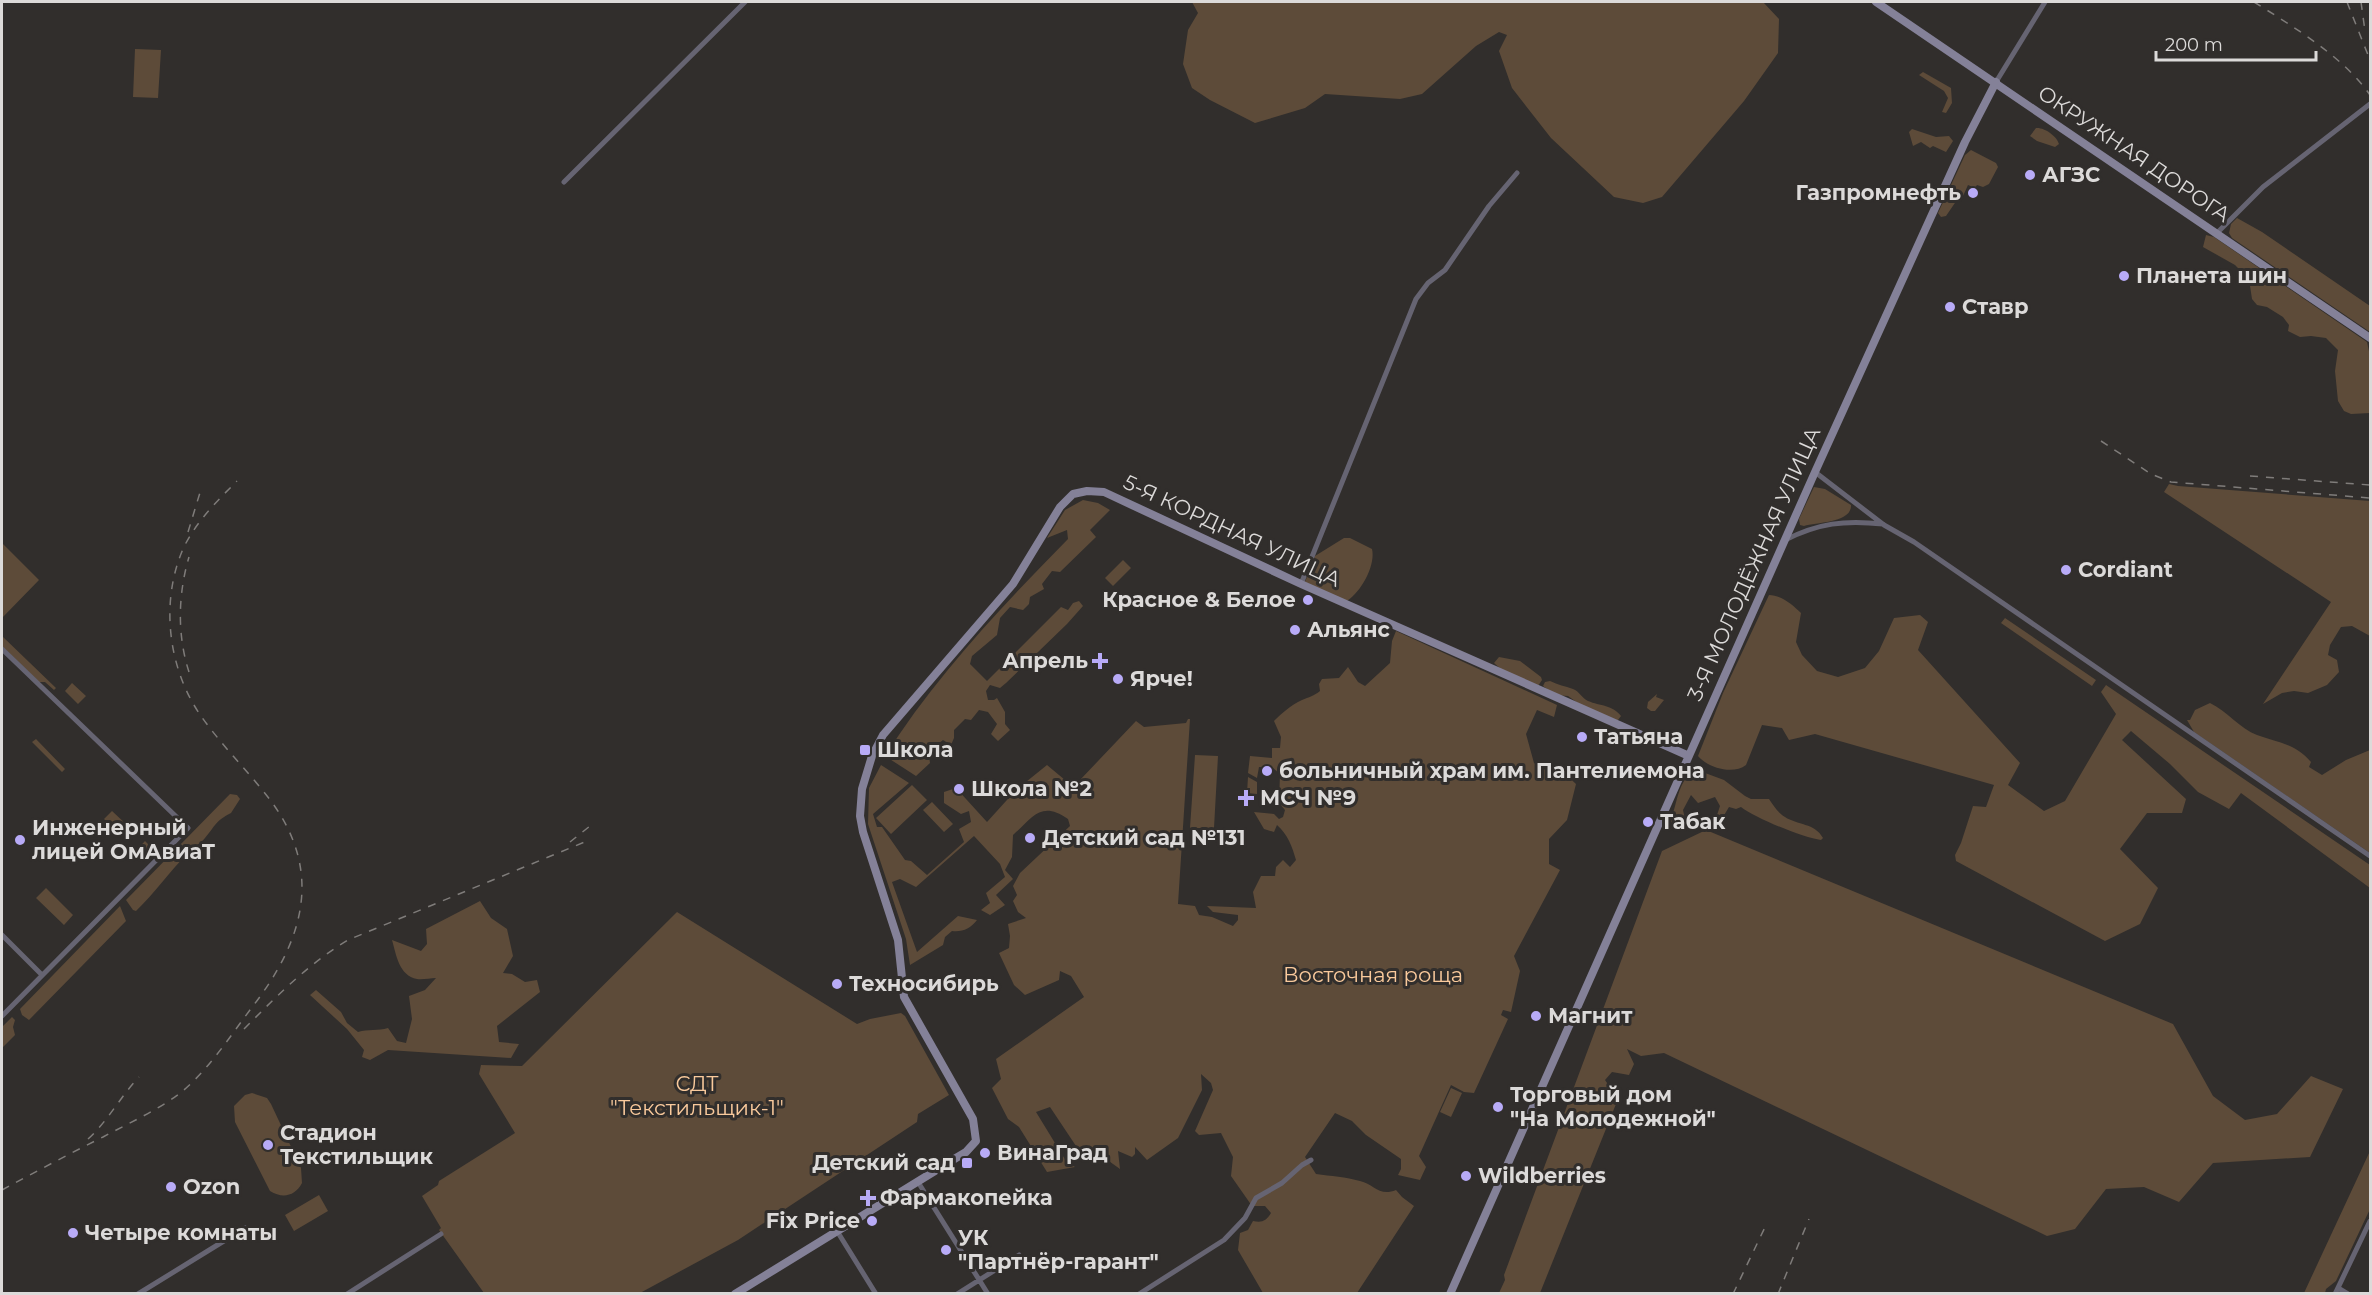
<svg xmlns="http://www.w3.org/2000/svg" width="2372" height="1295" viewBox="0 0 2372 1295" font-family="Montserrat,sans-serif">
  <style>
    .green { fill: #5d4b39 }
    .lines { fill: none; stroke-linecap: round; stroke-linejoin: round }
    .street { stroke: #666472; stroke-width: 5 }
    .secondary { stroke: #848198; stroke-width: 8 }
    .rail { stroke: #7f7c7a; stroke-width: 1.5; stroke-dasharray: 8 8; stroke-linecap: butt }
    .poi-dot { fill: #b8abf7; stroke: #312e2c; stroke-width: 2 }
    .labels { text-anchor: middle; stroke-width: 6; stroke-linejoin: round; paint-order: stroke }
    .street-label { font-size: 21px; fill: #dcdad9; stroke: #312e2c }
    .poi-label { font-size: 21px; font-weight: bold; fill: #dcdad9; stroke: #312e2c; text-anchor: start }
    .park-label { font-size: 21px; fill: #faca9c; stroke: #312e2c }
  </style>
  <rect width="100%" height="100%" fill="#312e2c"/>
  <path class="green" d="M1192 2H1763L1779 19 1778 53 1744 101 1662 197 1643 203 1614 197 1551 138 1512 88 1499 51 1507 35 1499 32 1476 46 1422 94 1400 99 1325 94 1305 108 1255 123 1210 100 1192 88 1183 64 1188 30 1198 13Z
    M135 49 161 50 158 98 133 97Z
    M1923 72 1951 88 1952 103 1946 113 1942 112 1948 98 1944 91 1919 75Z
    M2036 128C2044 127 2057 136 2059 144L2055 147 2037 141 2030 136Z
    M1912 129 1936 137 1949 136 1953 141 1946 152 1933 146 1930 148 1921 142 1913 146 1909 132Z
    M1971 150 1996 163 1998 167 1989 184 1983 187 1977 185 1975 188 1968 185 1963 196 1959 197 1946 216 1941 217 1938 213 1965 155Z
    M2237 218 2262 232 2370 306V332L2232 238 2229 233 2231 224Z
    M2206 235 2214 237 2367 342 2370 356V413L2351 414 2344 411 2338 401 2335 371 2338 350 2326 338 2311 336 2300 337 2288 331 2289 325 2283 317 2267 307 2257 305 2252 299 2249 279 2235 265 2203 247Z
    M2169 484 2178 486 2370 501V636L2352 626 2341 627 2330 645 2328 655 2337 660 2339 672 2327 685 2308 693 2294 691 2282 693 2263 704 2331 602 2164 492Z
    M1814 487 1825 489 1851 505C1852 523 1817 522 1804 526L1800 525 1799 519Z
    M1083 500 1098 503 1110 510 1090 530 1096 537 1060 572 1052 571 1042 584 1044 589 1030 597 1029 604 1023 610 1010 607 1000 618 997 635 972 656 970 664 987 681 1061 607 1068 610 1073 603 1079 601 1083 606 1067 624 1006 683 1000 688 990 685 986 691 988 700H994L997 698 1005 712V724L1010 730 998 741 991 734 997 724 988 712 979 710 971 720 965 719 954 730V738L951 745 943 740 933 748H928L930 763 916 776 885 756C935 677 1002 606 1068 539L1067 530 1047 538 1065 510Z
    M1344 538H1350L1372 549C1376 566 1360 594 1345 602L1305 582 1315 556Z
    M2 543 39 580 2 618Z
    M1123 560 1131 568 1113 586 1105 578Z
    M1769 595C1781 595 1793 605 1801 613L1796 642 1802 655 1817 671 1838 677 1865 668 1879 651 1894 618 1920 615 1928 622 1918 650 2020 763 2008 785 2044 811 2065 801 2116 714 2101 692 2106 685 2370 865V888L2241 793 2229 809 2198 792 2170 764 2131 731 2122 740 2186 799 2182 813H2147L2120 849 2158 888 2140 924 2105 941 1956 861 1955 855 1961 843 1973 806 1986 807 1994 785 1815 734 1789 740 1782 728 1762 725 1746 765C1733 775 1708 768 1698 756L1723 693Z
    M2005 618 2096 680 2092 686 2001 623Z
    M1396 631 1557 705 1554 717 1537 710 1526 734 1534 763 1552 774 1560 769 1576 784 1567 820 1549 839V864L1560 870 1514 956 1520 971 1511 1012 1503 1010 1501 1015 1508 1019 1474 1093 1464 1092 1451 1085 1419 1156 1426 1167 1420 1180 1398 1175 1401 1169V1159L1366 1135 1352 1121 1335 1113 1305 1157 1316 1174C1331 1176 1346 1177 1360 1181 1374 1184 1379 1197 1396 1190L1402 1197 1414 1206 1357 1293H1263L1238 1250 1240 1233 1248 1230 1253 1221C1262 1223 1266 1221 1271 1213L1265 1206H1252L1231 1176 1233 1157 1221 1133 1199 1135 1195 1131 1213 1090 1211 1083 1201 1074 1202 1090 1178 1138 1147 1160 1135 1147V1154L1132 1157 1118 1151 1120 1169 1106 1159 1098 1164 1082 1155 1050 1107 1036 1112 1066 1161 1075 1167 1047 1172 1019 1127 1008 1119 992 1088 1001 1079 996 1059 1084 997 1071 976 1060 971 1059 980 1025 995 1014 985 999 953 1009 948 1010 936 1008 924 1026 918 1018 912 1013 901 1017 895 1013 886 1020 873 1070 826 1068 819C1041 800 1033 817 1013 835L1012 857 1005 870 1013 879 996 895 1005 905 990 915 981 910 990 903 986 893 1005 877 1000 864 974 836 916 887 900 879 892 882 917 952 958 916 977 920C970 929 963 932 952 931L945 937 943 945 910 965 906 939 868 824 869 788 881 765 909 783 873 814 877 827H882L905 860 911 861 927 875 964 842 959 829 971 822 969 811 961 814 944 803V792L956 788 987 822 1016 790 1047 765 1077 790 1080 780 1136 721 1144 727 1186 723 1188 719H1190L1178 904 1195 906 1199 915 1212 917 1233 926 1238 920V915L1213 912 1207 906 1256 908 1253 892 1261 876H1275L1276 867 1283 860 1290 867 1296 860C1292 846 1288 835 1277 825L1274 832 1264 829 1254 812 1274 814 1279 819 1283 817 1285 810 1279 803 1280 774 1273 768 1259 767 1257 778 1248 773 1250 756 1272 758V748H1280L1281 737 1274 721C1282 713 1291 705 1302 700 1309 697 1314 696 1320 691L1319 684 1322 679 1339 678 1348 667 1358 682 1365 686 1390 663 1392 641Z
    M2 636 56 688 54 690 45 682H39L2 646Z
    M1499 657 1520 661 1541 677 1542 680 1538 686 1503 671 1494 663Z
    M1550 681C1558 685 1565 686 1573 689 1579 691 1582 698 1588 701 1600 706 1613 705 1621 716L1618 720H1610L1589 711 1568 696 1555 695 1543 686 1545 682Z
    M72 683 86 696 78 704 65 691Z
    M1657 694 1656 697 1664 700 1655 711H1651L1647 708 1648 702Z
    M2210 703C2227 711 2240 729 2257 735 2278 743 2295 743 2311 762L2309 767 2322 775 2346 760 2370 750V853L2194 732 2187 720H2190L2195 710Z
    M36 739 65 769 62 772 32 742Z
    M1195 755 1218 756 1214 828H1190Z
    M1697 770 1724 780 1745 796 1751 799H1769C1774 806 1777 812 1785 817 1797 825 1815 823 1823 838L1821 840C1804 838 1755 818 1741 807L1736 809 1729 807 1723 817 1719 818 1717 815 1720 806 1715 797 1698 803 1691 795 1683 810 1685 819 1671 829 1668 826C1678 808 1676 778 1697 770Z
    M1248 777 1257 782V794L1247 793Z
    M912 785 927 800 891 834 876 818Z
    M230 794 237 795 240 799 231 813C214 822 217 824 205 838 200 844 192 848 187 854 169 872 155 893 136 911L133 910 126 900Z
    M932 802 953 824 944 832 923 810Z
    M112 811 127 825 119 834 104 819Z
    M1706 830 2173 1024 2213 1096 2245 1120 2277 1114 2311 1076 2343 1089 2310 1157 2213 1163 2179 1202 2144 1187 2106 1189 2075 1229 2047 1236 1664 1053 1641 1056 1627 1049 1634 1064 1629 1075 1612 1072 1605 1080 1618 1099 1540 1293H1499L1505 1280 1504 1275 1662 851Z
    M145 841 152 848 139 861 133 854Z
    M46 888 73 915 64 925 36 898Z
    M480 901 491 918 507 929 513 956 503 973 512 974 525 982 537 980 540 992 497 1026 499 1042 519 1044 511 1058 388 1050 370 1060 362 1057 364 1050 347 1029 310 995 316 990 341 1012 347 1023 358 1032C368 1029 378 1031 388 1028L397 1041 406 1043 412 1019 409 996 425 990 436 978C430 978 422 980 417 979 399 976 396 954 392 940L421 951 427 944 426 929Z
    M120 906 126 921 29 1020 22 1015 20 1009Z
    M677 912 857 1024 870 1019 901 1013 905 1016 949 1095 918 1114 917 1122 738 1240 640 1293H484L439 1230 441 1228 422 1196 438 1185 439 1181 515 1133 479 1074 481 1065 522 1066Z
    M12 1017 15 1020 13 1027 15 1035 2 1048V1027Z
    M1451 1088 1462 1093 1451 1117 1440 1112Z
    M252 1093 267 1098 271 1104 301 1168 302 1183C295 1196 283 1199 270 1191L235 1122 234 1106 245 1095Z
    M2370 1151V1209L2336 1281 2326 1289 2325 1293H2304Z
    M319 1195 328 1211 294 1231 285 1215Z"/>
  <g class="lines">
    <path class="street" d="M1996 82 2045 2
      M564 182 745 2
      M2217 233 2263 187 2370 104
      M1815 472 1884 525 1914 542 2370 856
      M1785 540C1819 523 1844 520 1883 524
      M1301 584 1416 299 1428 283 1445 270 1489 206 1517 173
      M2 649 188 828 2 1016
      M2 935 42 975
      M918 1182 988 1294
      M837 1231 876 1294
      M2338 1288 2348 1294
      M138 1294 245 1228
      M347 1294 441 1234
      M957 1294 1019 1255
      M1139 1294 1224 1240 1245 1218 1256 1198 1282 1183 1302 1165 1311 1160
      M2335 1294 2370 1221"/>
    <path class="secondary" d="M1876 2 2370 338
      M735 1294 956 1158 966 1152 976 1141 973 1119 904 997 898 940 863 832 860 816 862 789 872 756 883 735 1013 584 1060 507 1073 494 1087 491 1104 492 1301 584 1689 756
      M1450 1294 1815 472 1965 142 1996 82"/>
    <path class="rail" d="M2254 2C2292 26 2344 57 2370 95
      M2347 2 2370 60
      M2361 2 2365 31
      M2101 441 2151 474 2171 482 2370 498
      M2250 476 2370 485
      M188 532 202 486
      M189 672C177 635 178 594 189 557
      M570 842 595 822
      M244 1029C277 996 308 964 348 940L587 841
      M88 1139C108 1121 120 1097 139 1077
      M2 1190C35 1172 69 1154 103 1137 129 1123 156 1111 179 1094 209 1070 230 1036 253 1006 303 941 324 873 271 801 249 772 222 746 201 716 168 669 160 602 183 549 195 523 217 501 237 481
      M1733 1294 1767 1223
      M1778 1294 1809 1219"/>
  </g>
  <g class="poi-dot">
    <circle cx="2030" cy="175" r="6"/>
    <circle cx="1973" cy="193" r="6"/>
    <circle cx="2124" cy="276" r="6"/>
    <circle cx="1950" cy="307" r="6"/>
    <circle cx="2066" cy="570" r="6"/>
    <circle cx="1308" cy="600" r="6"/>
    <circle cx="1295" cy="630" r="6"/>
    <path d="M1097 652h6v6h6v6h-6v6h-6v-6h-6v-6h6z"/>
    <circle cx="1118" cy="679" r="6"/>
    <circle cx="1582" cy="737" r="6"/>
    <rect x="859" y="744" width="12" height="12" rx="3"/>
    <circle cx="1267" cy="771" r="6"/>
    <circle cx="959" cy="789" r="6"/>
    <path d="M1243 789h6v6h6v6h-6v6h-6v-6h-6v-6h6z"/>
    <circle cx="1648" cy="822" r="6"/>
    <circle cx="1030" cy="838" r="6"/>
    <circle cx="20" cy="840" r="6"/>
    <circle cx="837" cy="984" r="6"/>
    <circle cx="1536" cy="1016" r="6"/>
    <circle cx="1498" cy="1107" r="6"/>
    <circle cx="268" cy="1145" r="6"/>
    <circle cx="985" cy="1153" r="6"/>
    <rect x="961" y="1157" width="12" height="12" rx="3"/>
    <circle cx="1466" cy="1176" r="6"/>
    <circle cx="171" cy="1187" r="6"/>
    <path d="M865 1189h6v6h6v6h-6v6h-6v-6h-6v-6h6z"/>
    <circle cx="872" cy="1221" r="6"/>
    <circle cx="73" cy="1233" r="6"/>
    <circle cx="946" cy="1250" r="6"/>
  </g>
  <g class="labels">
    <g class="street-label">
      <text transform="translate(2134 154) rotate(34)" y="7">ОКРУЖНАЯ ДОРОГА</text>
      <text transform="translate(1232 531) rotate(25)" y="7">5-Я КОРДНАЯ УЛИЦА</text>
      <text transform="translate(1754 564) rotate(-66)" y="7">3-Я МОЛОДЁЖНАЯ УЛИЦА</text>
    </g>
    <g class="poi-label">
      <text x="2042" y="182">АГЗС</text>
      <text x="1961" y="200" text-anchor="end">Газпромнефть</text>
      <text x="2136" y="283">Планета шин</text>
      <text x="1962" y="314">Ставр</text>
      <text x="2078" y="577">Cordiant</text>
      <text x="1296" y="607" text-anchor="end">Красное &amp; Белое</text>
      <text x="1307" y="637">Альянс</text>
      <text x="1088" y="668" text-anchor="end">Апрель</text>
      <text x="1130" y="686">Ярче!</text>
      <text x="1594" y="744">Татьяна</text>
      <text x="877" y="757">Школа</text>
      <text x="1279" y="778">больничный храм им. Пантелиемона</text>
      <text x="971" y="796">Школа №2</text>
      <text x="1260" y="805">МСЧ №9</text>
      <text x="1660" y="829">Табак</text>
      <text x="32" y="835">Инженерный<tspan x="32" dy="24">лицей ОмАвиаТ</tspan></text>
      <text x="1042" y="845">Детский сад №131</text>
      <text x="849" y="991">Техносибирь</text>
      <text x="1548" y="1023">Магнит</text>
      <text x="1510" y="1102">Торговый дом<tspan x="1510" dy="24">"На Молодежной"</tspan></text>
      <text x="280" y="1140">Стадион<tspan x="280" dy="24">Текстильщик</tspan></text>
      <text x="997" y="1160">ВинаГрад</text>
      <text x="955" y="1170" text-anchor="end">Детский сад</text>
      <text x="1478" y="1183">Wildberries</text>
      <text x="183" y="1194">Ozon</text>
      <text x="880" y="1205">Фармакопейка</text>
      <text x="860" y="1228" text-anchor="end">Fix Price</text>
      <text x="85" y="1240">Четыре комнаты</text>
      <text x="958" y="1245">УК<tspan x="958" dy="24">"Партнёр-гарант"</tspan></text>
    </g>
    <g class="park-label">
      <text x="1373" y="982">Восточная роща</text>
      <text x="697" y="1091">СДТ<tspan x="697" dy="24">"Текстильщик-1"</tspan></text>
    </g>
  </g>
  <rect width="2372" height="1295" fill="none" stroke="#dcdad9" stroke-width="6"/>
  <path d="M2156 51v9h160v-9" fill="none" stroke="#dcdad9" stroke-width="3"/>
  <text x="2165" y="51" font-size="18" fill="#dcdad9" stroke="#312e2c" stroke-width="4.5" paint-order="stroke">200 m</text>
</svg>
